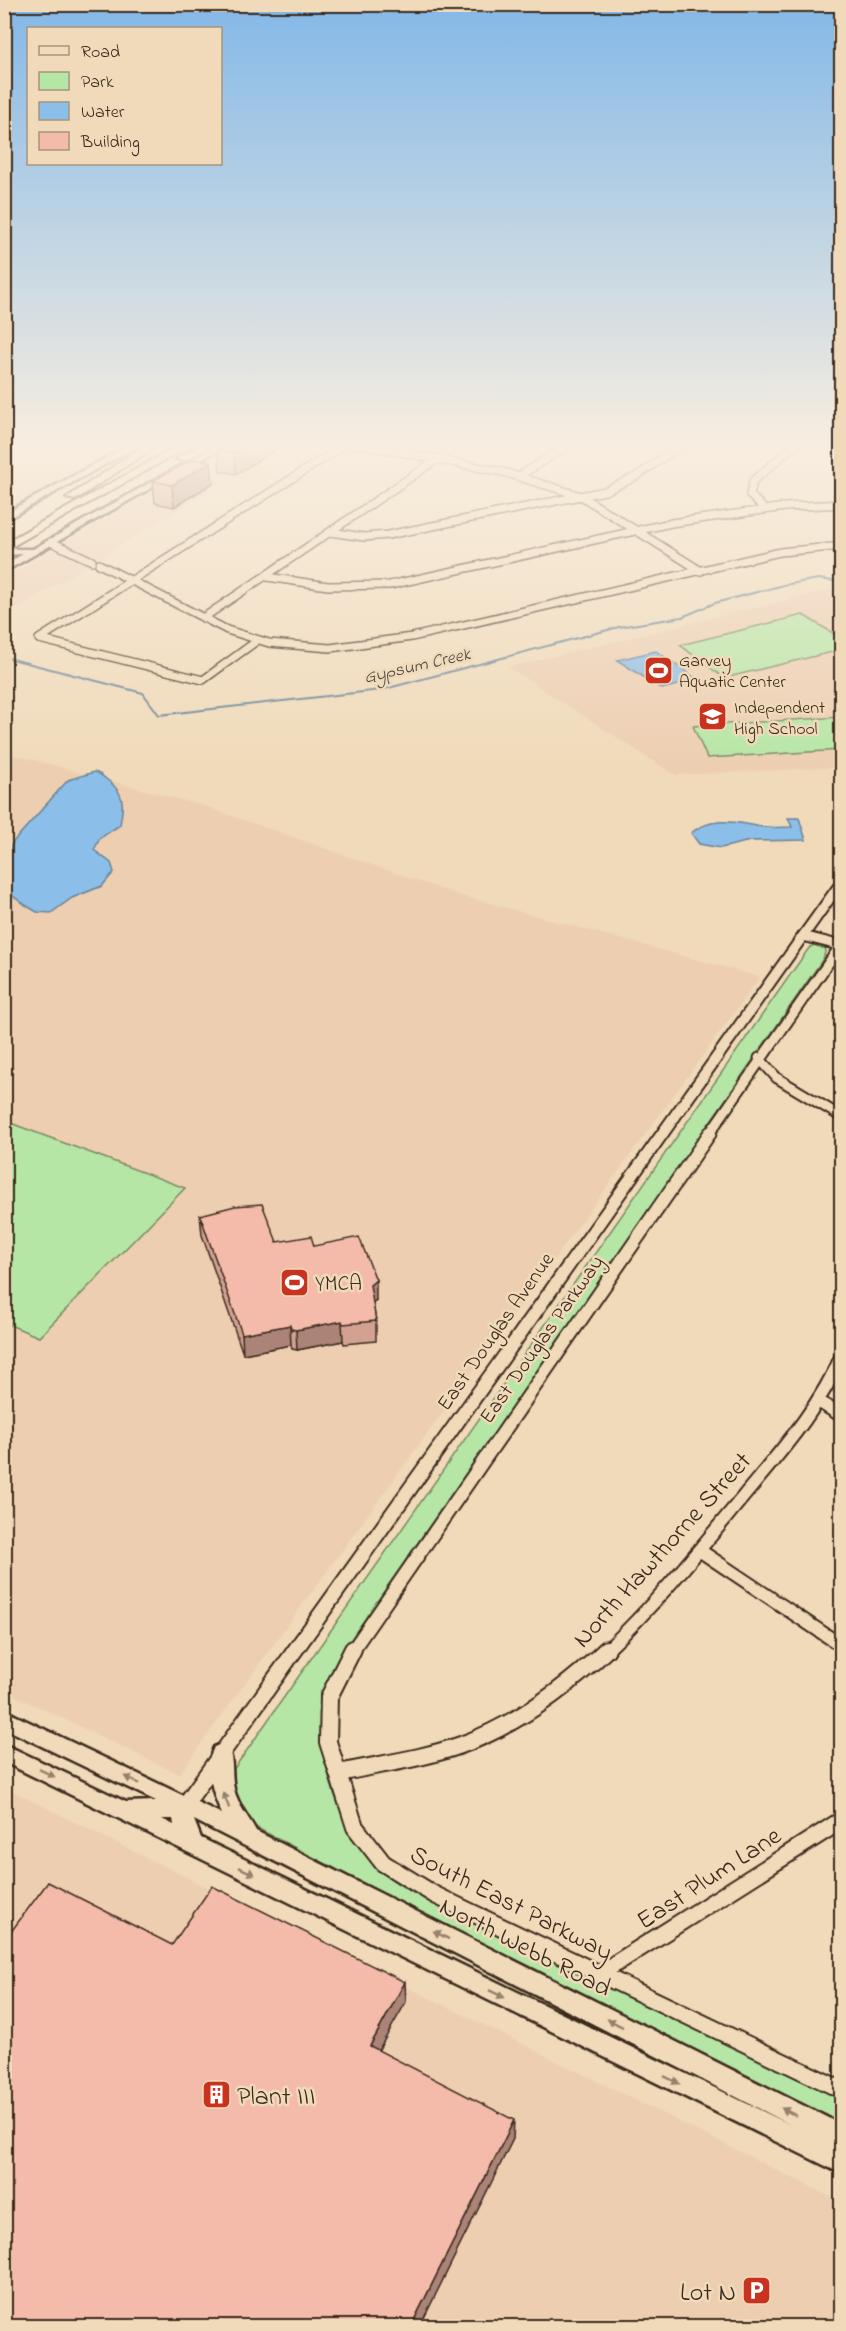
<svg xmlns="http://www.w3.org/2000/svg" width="846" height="2331" viewBox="0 0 846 2331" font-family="'Indie Flower',sans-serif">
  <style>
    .built { fill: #edceb1 }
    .green { fill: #b6e6a5; stroke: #788862; stroke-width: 1.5 }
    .water { fill: #8bbee8; stroke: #6b8397; stroke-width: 1.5 }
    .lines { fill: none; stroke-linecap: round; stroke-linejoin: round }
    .stream { stroke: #6b8397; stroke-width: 2 }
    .minor-far3-casing { stroke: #3b2a1e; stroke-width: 10 }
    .minor-far2-casing { stroke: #3b2a1e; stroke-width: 13 }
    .minor-far1-casing { stroke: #3b2a1e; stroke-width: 16 }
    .minor-casing { stroke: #3b2a1e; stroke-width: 20 }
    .tertiary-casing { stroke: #3b2a1e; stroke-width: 4 }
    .secondary-casing { stroke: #3b2a1e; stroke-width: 5 }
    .motorway-casing { stroke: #3b2a1e; stroke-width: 4 }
    .minor-far3 { stroke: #f0dab9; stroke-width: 7 }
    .minor-far2 { stroke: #f0dab9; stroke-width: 9 }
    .minor-far1 { stroke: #f0dab9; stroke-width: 12 }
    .minor { stroke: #f0dab9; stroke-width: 16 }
    .tertiary { fill: #f0dab9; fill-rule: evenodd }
    .secondary { fill: #f0dab9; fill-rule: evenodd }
    .motorway { fill: #fddcac; fill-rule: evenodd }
    .wall { fill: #d2a192; stroke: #3b2a1e; stroke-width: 1.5 }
    .shaded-wall { fill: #ab8377; stroke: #3b2a1e; stroke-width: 1.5 }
    .building { fill: #f4bbaa; stroke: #3b2a1e; stroke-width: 1.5 }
    .oneway { fill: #96826c }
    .labels { text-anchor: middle; stroke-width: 5; stroke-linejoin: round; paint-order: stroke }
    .far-poi-label { font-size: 18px; fill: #3b2a1e; stroke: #f0dab9; text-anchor: start }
    .far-water-label { font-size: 18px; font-style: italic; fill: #4b4846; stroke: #f0dab9 }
    .poi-label { font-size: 21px; fill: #3b2a1e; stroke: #f0dab9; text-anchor: start }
    .street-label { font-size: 21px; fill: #3b2a1e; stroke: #f0dab9 }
    .near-street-label { font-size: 26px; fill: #3b2a1e; stroke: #f0dab9 }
    .near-poi-label { font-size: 26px; fill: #3b2a1e; stroke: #f0dab9; text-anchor: start }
  </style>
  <rect width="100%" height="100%" fill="#f0dab9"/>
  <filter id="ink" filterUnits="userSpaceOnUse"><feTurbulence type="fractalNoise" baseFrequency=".0167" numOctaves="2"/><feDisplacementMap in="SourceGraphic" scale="12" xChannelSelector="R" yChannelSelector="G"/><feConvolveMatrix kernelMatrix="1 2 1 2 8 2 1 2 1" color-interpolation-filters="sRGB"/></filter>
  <g filter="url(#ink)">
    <path class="built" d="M5 443H136L5 516Z
      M233 443H298L293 447 304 449 250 482 229 478 5 616V578Z
      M829 590H841V767L675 775 508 667Z
      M4 752 204 806 455 894 760 977 179 1774 5 1691Z
      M4 1787 841 2202V2326H5Z"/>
    <path class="green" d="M803 615 841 638V650L724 678 680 645Z
      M841 717V750L707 758 693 726Z
      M814 945 826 949 823 959 353 1636C346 1648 335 1662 330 1675 307 1737 335 1826 381 1871 398 1886 420 1897 440 1907L841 2097V2122L563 1987 259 1829C233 1810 232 1805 231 1773L809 948Z
      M5 1121 185 1188 39 1337 5 1323Z"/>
    <path class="water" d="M656 651 698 680 662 689 617 660Z
      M94 772C101 773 104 778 110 782 126 796 123 806 120 825L100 838 94 850 111 863 114 872 102 886 72 898 51 913 37 912 27 906 7 892 5 882V857L13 842 68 780Z
      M788 818H799L806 840 750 841 721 848 699 844 691 833C714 815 737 823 763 827 772 828 783 827 792 827Z"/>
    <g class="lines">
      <path class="stream" d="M4 657 143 693 159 715 381 690 619 627 682 617 715 603 784 585 818 579 842 582"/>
      <defs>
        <path id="minor-far3" d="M353 443 503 472 581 496 701 571
          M518 477 571 443
          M763 508 750 495 753 481 797 443
          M330 532 364 537 388 535 605 491 637 476 684 443
          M51 542 92 561
          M99 564 227 630 269 643 330 648 412 637 780 552 842 546
          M267 577 328 586 390 585 671 523 785 507 842 504
          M203 618 461 443
          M39 639 348 443
          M39 639 203 680 258 640"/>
        <path id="minor-far2" d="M803 936 842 946
          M759 1058 777 1078 842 1117
          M709 1134 841 945"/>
        <path id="minor-far1" d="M818 1401 842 1416
          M699 1550 842 1646
          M352 1651 710 1133
          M606 1651C656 1604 699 1550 743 1497 780 1452 819 1409 842 1355"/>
        <path id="minor" d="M353 1649 329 1697 328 1742 355 1827 383 1863 435 1895 842 2090
          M339 1773C380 1764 422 1759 461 1745 516 1725 565 1689 607 1649
          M599 1974 842 1820"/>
        <path id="tertiary" d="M842 878V889L191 1810 185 1812 179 1810 177 1805 179 1800 838 879Z"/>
        <path id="secondary" d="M133 443H143L4 521V514Z
          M220 443H230L4 572V565L23 554 4 555V549H33Z
          M4 1710 222 1814C213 1795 204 1767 214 1747L221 1744 228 1747C234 1759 231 1775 234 1789 238 1806 248 1816 256 1831L842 2125V2174L4 1762V1744L126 1802 156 1801 4 1728ZM162 1819H173L174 1825ZM194 1820 791 2125 201 1838Z"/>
        <path id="motorway" d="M149 443H161L75 500 66 498Z
          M183 443H195L4 551V543Z
          M205 443H218L185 461 176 459Z"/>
      </defs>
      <use href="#minor-far3" class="minor-far3-casing"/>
      <use href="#minor-far2" class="minor-far2-casing"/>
      <use href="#minor-far1" class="minor-far1-casing"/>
      <use href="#minor" class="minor-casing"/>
      <use href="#tertiary" class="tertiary-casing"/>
      <use href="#secondary" class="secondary-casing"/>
      <use href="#motorway" class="motorway-casing"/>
      <use href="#minor-far3" class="minor-far3"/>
      <use href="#minor-far2" class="minor-far2"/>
      <use href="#minor-far1" class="minor-far1"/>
      <use href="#minor" class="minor"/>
      <use href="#tertiary" class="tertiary"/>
      <use href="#secondary" class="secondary"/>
      <use href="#motorway" class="motorway"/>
    </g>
    <path class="wall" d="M231 443H278V448L236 474 220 471 218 450Z
      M153 481 213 483 174 507 155 503Z
      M200 1215 277 1242 314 1246 376 1300 373 1303 376 1321V1341L344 1344 343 1341 297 1350 292 1349 291 1345 243 1354 202 1235Z"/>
    <path class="shaded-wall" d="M252 443H278V448L236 474 234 453Z
      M211 462 213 483 174 507 172 485Z
      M7 475 8 486 4 488V476Z
      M376 1280V1300L371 1305 370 1285Z
      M342 1321 343 1341 297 1350 296 1330Z
      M290 1325 291 1345 243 1354 242 1334Z
      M405 1982 406 2002 370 2065V2046Z
      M514 2120 513 2139 420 2326H411Z"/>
    <path class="building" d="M231 443H252L234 453 218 450Z
      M193 459 211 462 172 485 153 481Z
      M262 1204 277 1242 311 1236 314 1246 359 1237 376 1280 370 1285 376 1321 343 1324 342 1321 296 1330 291 1329 290 1325 242 1334 200 1215 235 1206Z
      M48 1882 172 1945 212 1886 405 1982 370 2046 514 2120 411 2326H4V1941Z"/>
    <defs><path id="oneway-solid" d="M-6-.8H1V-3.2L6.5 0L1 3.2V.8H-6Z" transform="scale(1.5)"/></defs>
    <g class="oneway">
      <use href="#oneway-solid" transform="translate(47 1773) rotate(26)"/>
      <use href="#oneway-solid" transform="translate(132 1780) rotate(-154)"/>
      <use href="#oneway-solid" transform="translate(226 1800) rotate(-111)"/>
      <use href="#oneway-solid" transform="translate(247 1871) rotate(26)"/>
      <use href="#oneway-solid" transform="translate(441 1935) rotate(-153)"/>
      <use href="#oneway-solid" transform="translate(497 1994) rotate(26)"/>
      <use href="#oneway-solid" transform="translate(615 2023) rotate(-153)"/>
      <use href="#oneway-solid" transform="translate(672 2080) rotate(26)"/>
      <use href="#oneway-solid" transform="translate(789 2112) rotate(-153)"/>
    </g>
  </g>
  <linearGradient id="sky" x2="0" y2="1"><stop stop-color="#83b8e8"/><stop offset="0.58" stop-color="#f8eee0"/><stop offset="1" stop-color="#f8eee0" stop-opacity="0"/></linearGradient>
  <rect width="846" height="769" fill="url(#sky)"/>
  <defs>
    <symbol id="stadium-square" viewBox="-11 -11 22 22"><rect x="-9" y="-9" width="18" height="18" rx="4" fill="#c8321e" stroke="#f0dab9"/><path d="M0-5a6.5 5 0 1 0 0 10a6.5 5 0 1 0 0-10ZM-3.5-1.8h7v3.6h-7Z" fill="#fff"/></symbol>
    <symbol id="school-square" viewBox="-11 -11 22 22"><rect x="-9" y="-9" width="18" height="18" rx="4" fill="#c8321e" stroke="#f0dab9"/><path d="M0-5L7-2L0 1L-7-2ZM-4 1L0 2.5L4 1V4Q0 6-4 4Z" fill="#fff"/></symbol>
    <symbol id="building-square" viewBox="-11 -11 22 22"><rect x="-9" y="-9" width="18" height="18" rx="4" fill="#c8321e" stroke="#f0dab9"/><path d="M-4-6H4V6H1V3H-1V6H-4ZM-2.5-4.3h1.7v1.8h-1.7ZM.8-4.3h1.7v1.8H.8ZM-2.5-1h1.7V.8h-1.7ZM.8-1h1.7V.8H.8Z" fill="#fff"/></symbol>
    <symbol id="parking-square" viewBox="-11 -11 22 22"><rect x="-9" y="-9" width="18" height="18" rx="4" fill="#c8321e" stroke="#f0dab9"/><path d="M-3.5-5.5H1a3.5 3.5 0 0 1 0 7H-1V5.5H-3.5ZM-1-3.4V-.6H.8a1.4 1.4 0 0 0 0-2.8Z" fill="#fff"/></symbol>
  </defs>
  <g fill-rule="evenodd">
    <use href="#stadium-square" x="642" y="654" width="33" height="33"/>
    <use href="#school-square" x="696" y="700" width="33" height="33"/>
    <use href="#stadium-square" x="278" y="1266" width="33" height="33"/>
    <use href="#building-square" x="200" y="2078" width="33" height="33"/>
    <use href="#parking-square" x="740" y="2274" width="33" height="33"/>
  </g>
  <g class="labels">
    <g class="far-poi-label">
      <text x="679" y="666">Garvey<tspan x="679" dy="21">Aquatic Center</tspan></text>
      <text x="734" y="713">Independent<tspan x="734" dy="21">High School</tspan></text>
    </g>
    <g class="far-water-label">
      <text transform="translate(417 665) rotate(-13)" y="6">Gypsum Creek</text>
    </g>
    <g class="poi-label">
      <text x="315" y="1290">YMCA</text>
    </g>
    <g class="street-label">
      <text transform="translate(495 1331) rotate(-55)" y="7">East Douglas Avenue</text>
      <text transform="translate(541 1339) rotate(-55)" y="7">East Douglas Parkway</text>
    </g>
    <g class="near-street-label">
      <text transform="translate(661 1549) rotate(-48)" y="9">North Hawthorne Street</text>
      <text transform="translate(708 1877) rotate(-33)" y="9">East Plum Lane</text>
      <text transform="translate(512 1902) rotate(27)" y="9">South East Parkway</text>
      <text transform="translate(526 1946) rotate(27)" y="9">North Webb Road</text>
    </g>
    <g class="near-poi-label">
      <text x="237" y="2104">Plant III</text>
      <text x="736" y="2300" text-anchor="end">Lot N</text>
    </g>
  </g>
  <rect width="846" height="2331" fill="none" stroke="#f0dab9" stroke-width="24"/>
  <rect x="12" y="12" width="822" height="2307" fill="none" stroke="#3b2a1e" stroke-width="2" filter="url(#ink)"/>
  <rect x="27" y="27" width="195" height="138" fill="#f0dab9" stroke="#a8947b" stroke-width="1.5"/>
  <rect x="39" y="46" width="30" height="9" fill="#f0dab9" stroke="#a8947b" stroke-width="1.5"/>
  <text x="81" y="57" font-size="18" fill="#3b2a1e">Road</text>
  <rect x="39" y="72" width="30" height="18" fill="#b6e6a5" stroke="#a8947b" stroke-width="1.5"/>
  <text x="81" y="87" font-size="18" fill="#3b2a1e">Park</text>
  <rect x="39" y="102" width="30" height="18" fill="#8bbee8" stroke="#a8947b" stroke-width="1.5"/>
  <text x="81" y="117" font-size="18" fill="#3b2a1e">Water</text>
  <rect x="39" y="132" width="30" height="18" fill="#f4bbaa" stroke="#a8947b" stroke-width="1.5"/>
  <text x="81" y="147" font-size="18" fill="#3b2a1e">Building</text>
</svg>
